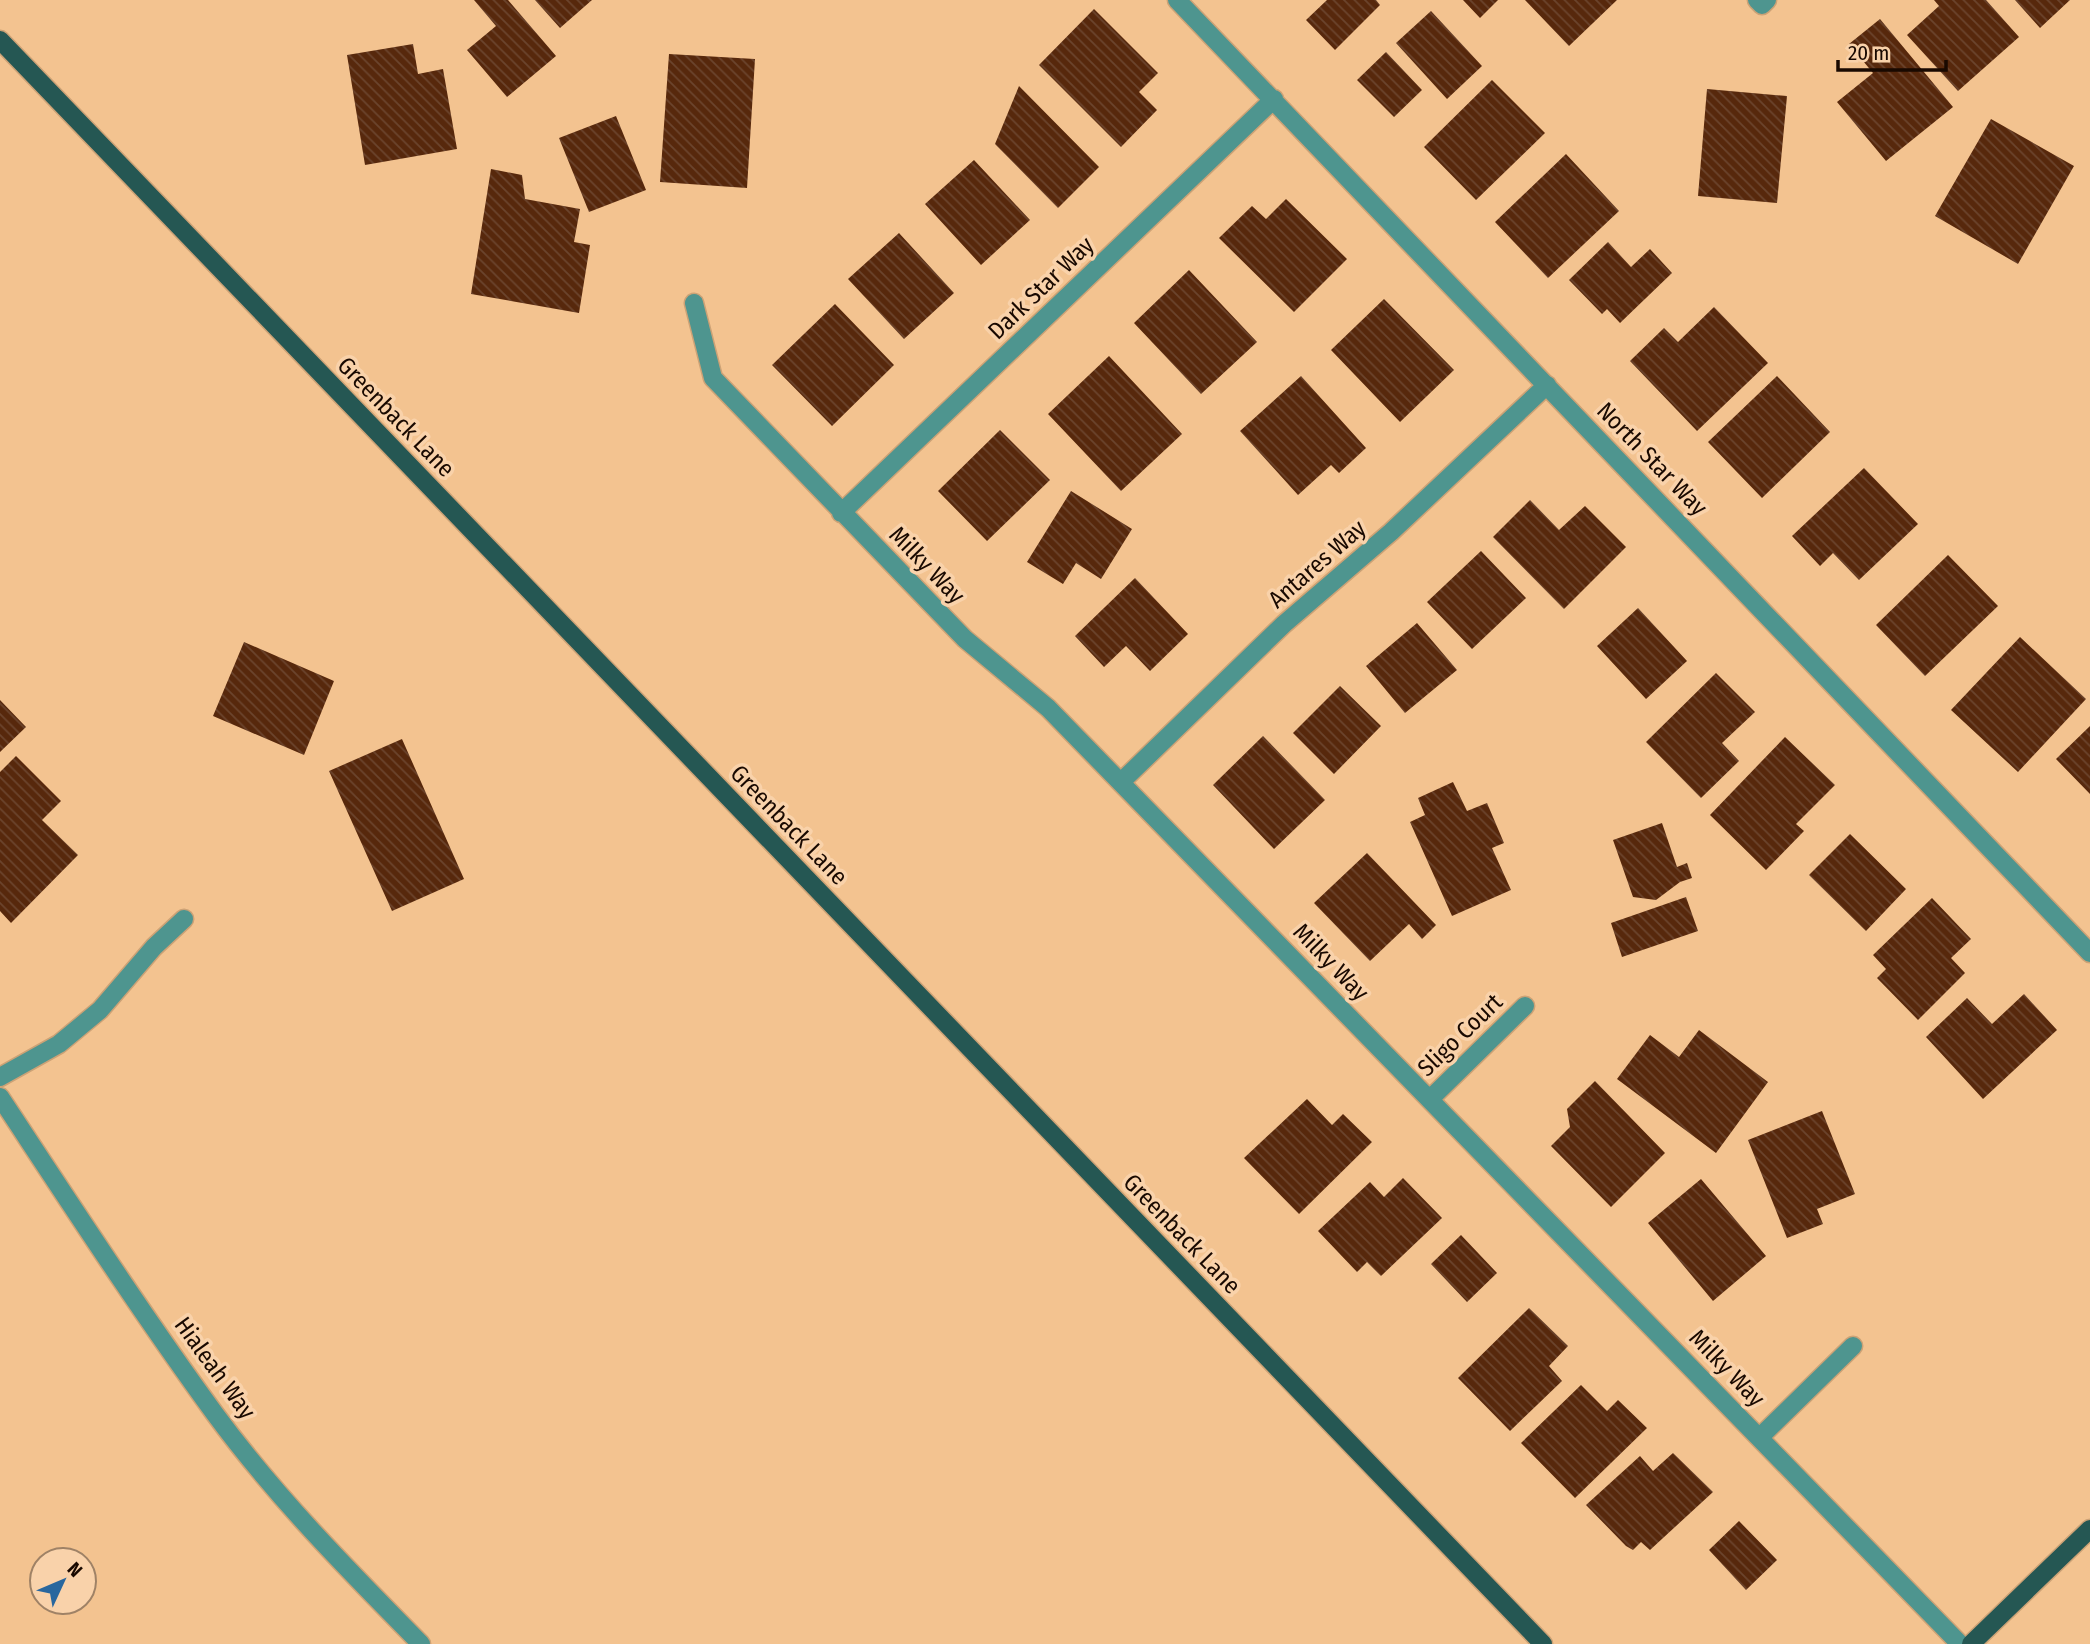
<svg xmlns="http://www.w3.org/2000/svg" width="2090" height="1644" viewBox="0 0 2090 1644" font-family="'Fira Sans Condensed',sans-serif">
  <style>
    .building { fill: url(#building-back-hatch) }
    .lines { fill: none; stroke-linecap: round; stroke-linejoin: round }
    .minor-casing { stroke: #cca276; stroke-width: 21 }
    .major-casing { stroke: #cca276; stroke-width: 21 }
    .minor { stroke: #4e958f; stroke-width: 18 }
    .major { stroke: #255753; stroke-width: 18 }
    .labels { text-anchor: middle; stroke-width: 7; stroke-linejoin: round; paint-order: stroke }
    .street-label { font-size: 24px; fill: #190900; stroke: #f9d2aa }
  </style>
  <defs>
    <pattern id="building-back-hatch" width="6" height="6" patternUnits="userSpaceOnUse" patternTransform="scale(1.75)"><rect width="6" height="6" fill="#57280c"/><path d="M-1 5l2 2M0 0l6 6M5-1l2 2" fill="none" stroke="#6b442d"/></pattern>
  </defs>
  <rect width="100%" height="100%" fill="#f3c390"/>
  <path class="building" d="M474 0H508L556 56 507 97 467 50 496 26Z
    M535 0H592L560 28Z
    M1327 0H1376L1380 5 1335 50 1306 20Z
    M1463 0H1498L1480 18Z
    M1525 0H1617L1569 46Z
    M1934 0H1986L2019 37 1958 91 1907 35 1939 6Z
    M2015 0H2070L2040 28Z
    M1094 9 1158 73 1139 92 1157 110 1121 147 1039 65Z
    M1431 11 1482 66 1447 99 1396 43Z
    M1880 19 1953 107 1886 161 1837 102 1873 73 1849 44Z
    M413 44 418 74 443 69 457 149 365 165 347 55Z
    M1386 52 1422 90 1394 117 1357 80Z
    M669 54 755 59 747 188 660 182Z
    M1492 80 1545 133 1476 200 1424 147Z
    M1019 86 1099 167 1058 208 995 144Z
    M1707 89 1787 96 1777 203 1698 196Z
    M616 116 646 190 589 212 559 138Z
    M1991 119 2074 166 2018 264 1935 216Z
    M1566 154 1619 211 1548 278 1495 222Z
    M974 160 1030 220 981 265 925 204Z
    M491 169 522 175 525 199 580 209 574 242 590 245 579 313 471 294Z
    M1286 199 1347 259 1294 312 1219 238 1252 206 1266 219Z
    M899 233 954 293 904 339 848 279Z
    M1608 242 1631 267 1650 249 1672 273 1620 323 1607 309 1602 314 1569 280Z
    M1189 270 1257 342 1201 394 1134 323Z
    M1384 299 1454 370 1400 422 1331 350Z
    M835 304 894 365 832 426 772 365Z
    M1714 307 1768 363 1697 431 1630 361 1664 328 1678 342Z
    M1109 356 1182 434 1121 491 1048 414Z
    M1301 376 1366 448 1339 473 1331 465 1298 495 1240 431Z
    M1777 376 1830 432 1762 498 1708 442Z
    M1000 430 1050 480 987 541 938 491Z
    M1864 468 1918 524 1859 580 1833 553 1820 566 1792 536Z
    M1071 491 1132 529 1101 579 1076 563 1063 584 1027 562Z
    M1530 500 1559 530 1585 506 1626 547 1564 609 1493 537Z
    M1481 551 1526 598 1472 649 1427 602Z
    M1948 555 1998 606 1925 676 1876 625Z
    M1135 578 1188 634 1150 671 1126 646 1104 667 1075 636Z
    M1638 608 1687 661 1646 699 1597 646Z
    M1417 623 1457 670 1405 713 1366 666Z
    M2020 637 2086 699 2018 772 1951 710Z
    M244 642 334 681 304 755 213 716Z
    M1716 673 1755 712 1722 743 1739 761 1701 798 1646 742Z
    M1340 686 1381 726 1334 774 1293 733Z
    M0 700 26 727 0 752Z
    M2090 726V794L2056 759Z
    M1263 736 1325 800 1274 849 1213 785Z
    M1785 737 1835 785 1796 824 1804 831 1766 870 1710 815Z
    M402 739 464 879 392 911 329 771Z
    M16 756 61 801 42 820 78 855 11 923 0 911V772Z
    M1453 782 1467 811 1487 803 1504 843 1492 848 1511 890 1452 916 1410 822 1425 815 1418 798Z
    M1662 823 1677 867 1687 863 1692 878 1680 882 1656 900 1633 897 1613 840Z
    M1850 834 1906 889 1866 931 1809 875Z
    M1367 853 1436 925 1422 939 1409 924 1370 961 1314 903Z
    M1686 897 1698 931 1622 957 1611 923Z
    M1932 898 1971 939 1951 958 1965 973 1918 1020 1877 978 1886 969 1873 955Z
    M2024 994 2057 1030 1983 1099 1926 1037 1967 998 1992 1024Z
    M1699 1030 1768 1082 1716 1153 1617 1079 1650 1035 1679 1057Z
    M1595 1081 1665 1153 1611 1207 1551 1146 1570 1127 1567 1109Z
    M1307 1099 1332 1125 1343 1114 1372 1142 1299 1214 1244 1158Z
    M1822 1111 1855 1194 1817 1209 1823 1224 1787 1238 1748 1140Z
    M1403 1178 1442 1218 1381 1276 1367 1262 1357 1272 1318 1231 1370 1182 1384 1197Z
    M1701 1179 1766 1256 1713 1301 1648 1223Z
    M1461 1235 1497 1273 1467 1302 1431 1264Z
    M1529 1308 1568 1346 1549 1366 1562 1381 1510 1431 1458 1378Z
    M1581 1385 1607 1411 1618 1400 1647 1428 1575 1498 1521 1443Z
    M1673 1453 1713 1492 1650 1550 1641 1542 1633 1550 1626 1546 1586 1505 1640 1456 1653 1471Z
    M1739 1521 1777 1560 1746 1590 1709 1550Z"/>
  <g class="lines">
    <defs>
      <path id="minor" d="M1177 0 2090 953
        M1757 0 1762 5 1767 0
        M694 303 713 378 965 639 1048 708 1960 1644
        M841 513 1274 99
        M1121 782 1284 624 1391 532 1547 385
        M0 1077 59 1044 100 1010 154 947 184 919
        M0 1097C70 1203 140 1311 215 1414 276 1497 349 1571 421 1644
        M1430 1099 1525 1006
        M1760 1437 1853 1346"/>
      <path id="major" d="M0 40 1543 1644
        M1971 1644 2090 1529"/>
    </defs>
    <use href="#minor" class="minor-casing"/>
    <use href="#major" class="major-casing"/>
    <use href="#minor" class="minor"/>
    <use href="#major" class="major"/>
  </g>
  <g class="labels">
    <g class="street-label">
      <text transform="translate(1041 288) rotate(-44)" y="8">Dark Star Way</text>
      <text transform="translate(396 417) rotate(46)" y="8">Greenback Lane</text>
      <text transform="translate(1652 459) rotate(46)" y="8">North Star Way</text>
      <text transform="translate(1317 564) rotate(-41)" y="8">Antares Way</text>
      <text transform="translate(927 565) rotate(46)" y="8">Milky Way</text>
      <text transform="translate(789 825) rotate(46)" y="8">Greenback Lane</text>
      <text transform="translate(1331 962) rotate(46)" y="8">Milky Way</text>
      <text transform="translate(1460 1035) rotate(-44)" y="8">Sligo Court</text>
      <text transform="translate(1182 1234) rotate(46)" y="8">Greenback Lane</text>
      <text transform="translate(215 1368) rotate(54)" y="8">Hialeah Way</text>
      <text transform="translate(1727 1368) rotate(46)" y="8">Milky Way</text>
    </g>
  </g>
  <g transform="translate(63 1581) rotate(46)"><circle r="33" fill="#f9d2aa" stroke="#9f8266" stroke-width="2"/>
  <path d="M0-5L12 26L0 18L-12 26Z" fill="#29679e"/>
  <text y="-10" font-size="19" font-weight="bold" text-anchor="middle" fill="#190900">N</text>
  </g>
  <path d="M1838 60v10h108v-10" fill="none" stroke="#190900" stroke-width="3.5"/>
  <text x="1848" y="60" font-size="21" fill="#190900" stroke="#f9d2aa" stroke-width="5" paint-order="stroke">20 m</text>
</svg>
